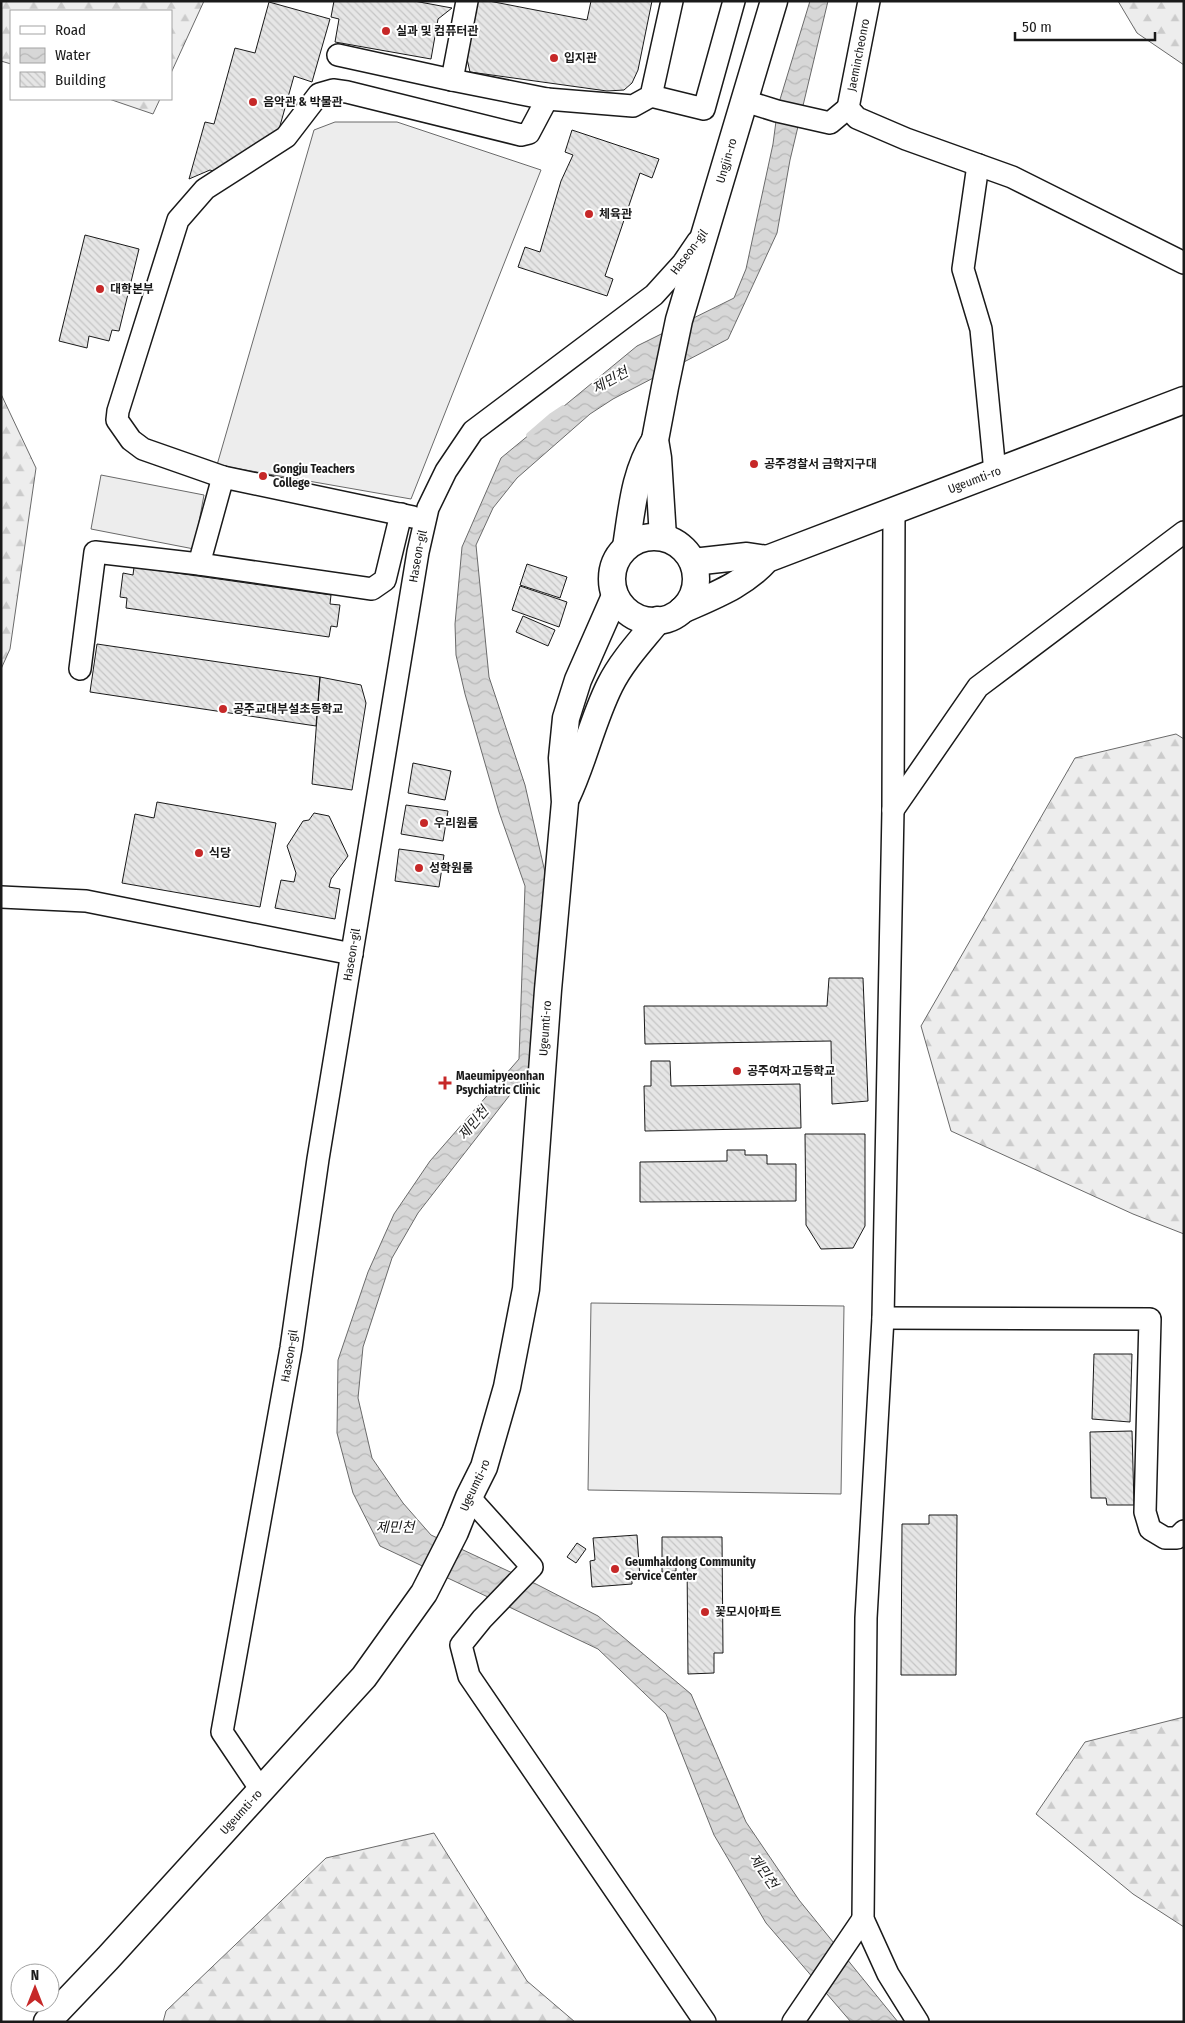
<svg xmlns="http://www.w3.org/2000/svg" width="1185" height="2023" viewBox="0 0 1185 2023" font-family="'Fira Sans Condensed','Noto Sans KR',sans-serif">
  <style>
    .forest { fill: url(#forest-firs); stroke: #6a6a6a }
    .pitch { fill: #ededed; stroke: #6a6a6a }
    .water { fill: url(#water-waves); stroke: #6a6a6a }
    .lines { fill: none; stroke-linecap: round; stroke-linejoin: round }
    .stream { stroke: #d7d7d7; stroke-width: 5.5 }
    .building { fill: url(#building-back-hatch); stroke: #1a1a1a }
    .minor-casing { stroke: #1a1a1a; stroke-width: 24 }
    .major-casing { stroke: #1a1a1a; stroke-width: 29 }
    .minor { stroke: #fff; stroke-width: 21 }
    .major { stroke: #fff; stroke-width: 26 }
    .poi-dot { fill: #c62828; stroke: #fff; stroke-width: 2 }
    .labels { text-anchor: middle; stroke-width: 4; stroke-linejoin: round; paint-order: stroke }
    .poi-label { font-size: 12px; font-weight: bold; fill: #1a1a1a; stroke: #fff; text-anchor: start }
    .street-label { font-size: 12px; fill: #1a1a1a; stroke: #fff }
    .water-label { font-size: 14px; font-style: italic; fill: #1a1a1a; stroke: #fff }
  </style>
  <defs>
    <pattern id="forest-firs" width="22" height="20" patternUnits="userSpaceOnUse" patternTransform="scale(1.25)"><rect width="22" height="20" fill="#ededed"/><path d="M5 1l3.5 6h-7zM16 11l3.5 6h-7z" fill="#cbcbcb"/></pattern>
    <pattern id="water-waves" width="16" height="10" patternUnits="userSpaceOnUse" patternTransform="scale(1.25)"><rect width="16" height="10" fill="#d7d7d7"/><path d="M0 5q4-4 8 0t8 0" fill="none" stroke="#b8b8b8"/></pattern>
    <pattern id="building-back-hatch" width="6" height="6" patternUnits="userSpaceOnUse" patternTransform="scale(1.25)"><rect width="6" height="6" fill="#e6e6e6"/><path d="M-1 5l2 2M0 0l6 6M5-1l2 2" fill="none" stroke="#c5c5c5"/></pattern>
  </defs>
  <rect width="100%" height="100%" fill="#fff"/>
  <path class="forest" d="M1 1H204L171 73V11H11V64L1 61Z
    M1118 1H1184V65L1137 33Z
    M109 99H160L153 114Z
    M1 394 36 468 10 649 1 669Z
    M1176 734 1184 739V1234L1133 1214 951 1131 921 1026 1075 758Z
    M1184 1717V1927L1133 1894 1036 1814 1085 1742Z
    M434 1833 527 1981 575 2022H163L166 2011 326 1858Z"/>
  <path class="pitch" d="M335 122H397L541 170 411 499 217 465 314 130Z
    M101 475 204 495 194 549 91 529Z
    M591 1303 844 1306 841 1494 588 1490Z"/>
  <path class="water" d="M810 1H828L790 160 777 233 728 339 613 399 590 414 517 478 493 508 476 545 489 677 525 785 547 881 534 1064 418 1213 392 1258 363 1347 358 1398 372 1458 403 1503 431 1535 536 1584 598 1616 691 1694 746 1822 799 1900 898 2022H851L766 1923 714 1835 666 1714 598 1649 380 1546 353 1493 337 1433 338 1360 368 1272 394 1214 430 1161 519 1059 525 886 499 812 465 694 456 655 455 624 462 547 501 458 637 346 734 298 746 269 773 144 778 106Z"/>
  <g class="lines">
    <path class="stream" d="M529 435 551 416 563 408"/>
  </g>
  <path class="building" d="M334 1H414L452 8 438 19 431 59 335 42 339 19 331 17Z
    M473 1H489L587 20 591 1H652L638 70 632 83 624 90 607 91 470 72 464 46Z
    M269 2 330 19 312 82 294 76 276 140 230 178 210 170 189 179 205 122 214 124 235 48 255 53Z
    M572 130 659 159 652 178 640 173 605 276 613 279 607 296 518 267 525 247 540 252 561 181 573 155 565 152Z
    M85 235 139 249 119 331 112 330 109 341 89 336 87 348 59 341Z
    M527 564 567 577 560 598 520 585Z
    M134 567 331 595 330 604 340 605 337 627 331 626 329 637 126 608 127 598 120 597 123 573 133 575Z
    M520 586 567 602 559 627 512 610Z
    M523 616 555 630 548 646 516 632Z
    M97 644 320 677 316 726 90 692Z
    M320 677 361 685 366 703 352 790 312 784Z
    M413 763 451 771 445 800 408 793Z
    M157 802 276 823 260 907 122 883 135 814 154 818Z
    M406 805 448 811 443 841 401 834Z
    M314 813 329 816 348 856 331 879 329 887 340 889 335 919 275 908 281 880 294 882 296 873 287 846 303 821 309 820Z
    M399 849 444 855 439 887 395 881Z
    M829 978H863L868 1101 832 1104 831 1041 645 1044 644 1006H827Z
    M651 1061H670L671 1086 800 1084 801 1128 645 1131 644 1086H651Z
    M805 1134H865V1226L853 1248 821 1249 806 1225Z
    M727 1150H745V1155H767V1164H796V1201L640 1202V1162L727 1161Z
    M1094 1354H1132L1130 1422 1092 1419Z
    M1132 1431 1134 1505H1107L1106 1498H1091L1090 1432Z
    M929 1515H957L956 1675H901L902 1524H929Z
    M637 1535 640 1577 632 1578V1584L592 1587 590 1561 595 1560 593 1538Z
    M662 1537H722L723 1653H714V1673L688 1674 687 1559H676V1571L662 1572Z
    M577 1543 586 1549 576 1563 567 1557Z"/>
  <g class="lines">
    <defs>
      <g id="minor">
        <path d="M338 55 452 80 467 1"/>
        <path d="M452 80 547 99 633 106 651 96 672 1"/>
        <path d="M651 96 704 109 734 1"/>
        <path d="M745 101 777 111 830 123 848 108 857 118 906 139 1012 177 1184 263"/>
        <path id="s1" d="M848 108 869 1"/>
        <path d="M978 165 963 269 981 329 995 472"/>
        <path d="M223 477 143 449 131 440 117 420 118 411 178 220 205 189 286 137 319 94 333 90 347 92 521 135 529 133 547 99"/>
        <path d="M894 510 893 810 883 1318 866 1618 863 1919 888 1974 918 2022"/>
        <path d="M199 564 223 477 413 517"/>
        <path d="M80 669 95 552 199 564 372 589 385 580 401 514"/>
        <path d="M893 810 978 687 1184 532"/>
        <path d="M1 897 86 901 352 954"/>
        <path d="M883 1318 1150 1319 1145 1512 1150 1529 1165 1538H1177L1184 1531"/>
        <path d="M469 1497 532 1567 482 1619 461 1645 469 1676 705 2022"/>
        <path id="s2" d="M261 1790 222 1732 291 1348 318 1159 418 552 428 508 446 471 473 431 654 295 683 263 698 241"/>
        <path d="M793 2022 863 1919"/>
      </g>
      <g id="major">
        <path id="s3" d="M663 537 658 458 655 440 665 387 679 320 774 1"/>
        <circle cx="654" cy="579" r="42"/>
        <path d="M626 547C632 509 634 473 655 440"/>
        <path d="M693 562 747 556 767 559"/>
        <path id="s4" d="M682 610C713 596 744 585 767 559L1184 400"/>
        <path d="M567 796C584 760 592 721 610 685 622 661 641 641 658 620"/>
        <path id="s5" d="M47 2022 108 1958 364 1677 424 1593 455 1532 469 1497 484 1467 507 1387 526 1289 548 990 565 802 562 758 566 718 578 680 615 596"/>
      </g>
    </defs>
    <use href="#minor" class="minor-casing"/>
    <use href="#major" class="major-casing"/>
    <use href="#minor" class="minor"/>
    <use href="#major" class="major"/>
  </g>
  <g class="poi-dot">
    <circle cx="386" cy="31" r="5"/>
    <circle cx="554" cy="58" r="5"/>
    <circle cx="253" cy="102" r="5"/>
    <circle cx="589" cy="214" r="5"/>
    <circle cx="100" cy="289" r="5"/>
    <circle cx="754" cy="464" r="5"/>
    <circle cx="263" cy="476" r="5"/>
    <circle cx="223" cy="709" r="5"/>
    <circle cx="424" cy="823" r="5"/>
    <circle cx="199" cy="853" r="5"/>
    <circle cx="419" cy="868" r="5"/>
    <circle cx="737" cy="1071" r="5"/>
    <path d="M442.5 1075.5h5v5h5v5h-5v5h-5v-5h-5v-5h5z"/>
    <circle cx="615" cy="1569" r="5"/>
    <circle cx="705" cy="1612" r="5"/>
  </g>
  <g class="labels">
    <g class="poi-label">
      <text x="396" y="35">실과 및 컴퓨터관</text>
      <text x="564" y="62">입지관</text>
      <text x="263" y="106">음악관 &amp; 박물관</text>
      <text x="599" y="218">체육관</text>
      <text x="110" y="293">대학본부</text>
      <text x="764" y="468">공주경찰서 금학지구대</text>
      <text x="273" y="473">Gongju Teachers<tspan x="273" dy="14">College</tspan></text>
      <text x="233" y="713">공주교대부설초등학교</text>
      <text x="434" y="827">우리원룸</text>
      <text x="209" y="857">식당</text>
      <text x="429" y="872">성학원룸</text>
      <text x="747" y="1075">공주여자고등학교</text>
      <text x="456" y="1080">Maeumipyeonhan<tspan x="456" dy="14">Psychiatric Clinic</tspan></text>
      <text x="625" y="1566">Geumhakdong Community<tspan x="625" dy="14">Service Center</tspan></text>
      <text x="715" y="1616">꽃모시아파트</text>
    </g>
    <g class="street-label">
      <text dy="4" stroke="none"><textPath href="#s1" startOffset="54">Jaemincheonro</textPath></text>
      <text dy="4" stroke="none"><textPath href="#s3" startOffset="386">Ungjin-ro</textPath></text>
      <text transform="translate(689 252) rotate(-53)" y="4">Haseon-gil</text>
      <text dy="4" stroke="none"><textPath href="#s4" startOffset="322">Ugeumti-ro</textPath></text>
      <text dy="4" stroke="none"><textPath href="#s2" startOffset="1262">Haseon-gil</textPath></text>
      <text dy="4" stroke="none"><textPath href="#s2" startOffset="858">Haseon-gil</textPath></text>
      <text dy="4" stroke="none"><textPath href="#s5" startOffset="1156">Ugeumti-ro</textPath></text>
      <text dy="4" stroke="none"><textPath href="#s2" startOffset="452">Haseon-gil</textPath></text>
      <text dy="4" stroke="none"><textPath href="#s5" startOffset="691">Ugeumti-ro</textPath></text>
      <text dy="4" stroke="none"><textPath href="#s5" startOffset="286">Ugeumti-ro</textPath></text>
    </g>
    <g class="water-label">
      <text transform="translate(610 380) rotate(-29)" y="5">제민천</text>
      <text transform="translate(473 1123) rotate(-50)" y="5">제민천</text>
      <text x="395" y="1532">제민천</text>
      <text transform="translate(764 1871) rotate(55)" y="5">제민천</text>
    </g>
  </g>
  <rect width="1185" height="2023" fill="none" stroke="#1a1a1a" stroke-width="5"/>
  <rect x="10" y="10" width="162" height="90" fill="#ffffff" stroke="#a3a3a3"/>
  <rect x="20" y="26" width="25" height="8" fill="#ffffff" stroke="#a3a3a3"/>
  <text x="55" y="35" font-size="15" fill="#1a1a1a">Road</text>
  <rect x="20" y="48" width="25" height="15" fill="url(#water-waves)" stroke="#a3a3a3"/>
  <text x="55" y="60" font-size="15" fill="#1a1a1a">Water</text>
  <rect x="20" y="72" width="25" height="15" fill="url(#building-back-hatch)" stroke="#a3a3a3"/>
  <text x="55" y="85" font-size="15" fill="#1a1a1a">Building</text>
  <g transform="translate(35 1988)"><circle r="24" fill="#ffffff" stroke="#a3a3a3"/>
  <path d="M0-4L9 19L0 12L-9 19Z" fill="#c62828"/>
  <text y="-8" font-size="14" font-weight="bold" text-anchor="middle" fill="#1a1a1a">N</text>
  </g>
  <path d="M1015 32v8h140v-8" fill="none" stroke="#1a1a1a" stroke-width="2.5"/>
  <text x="1022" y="32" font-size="15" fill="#1a1a1a" stroke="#ffffff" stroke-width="4" paint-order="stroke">50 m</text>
</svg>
